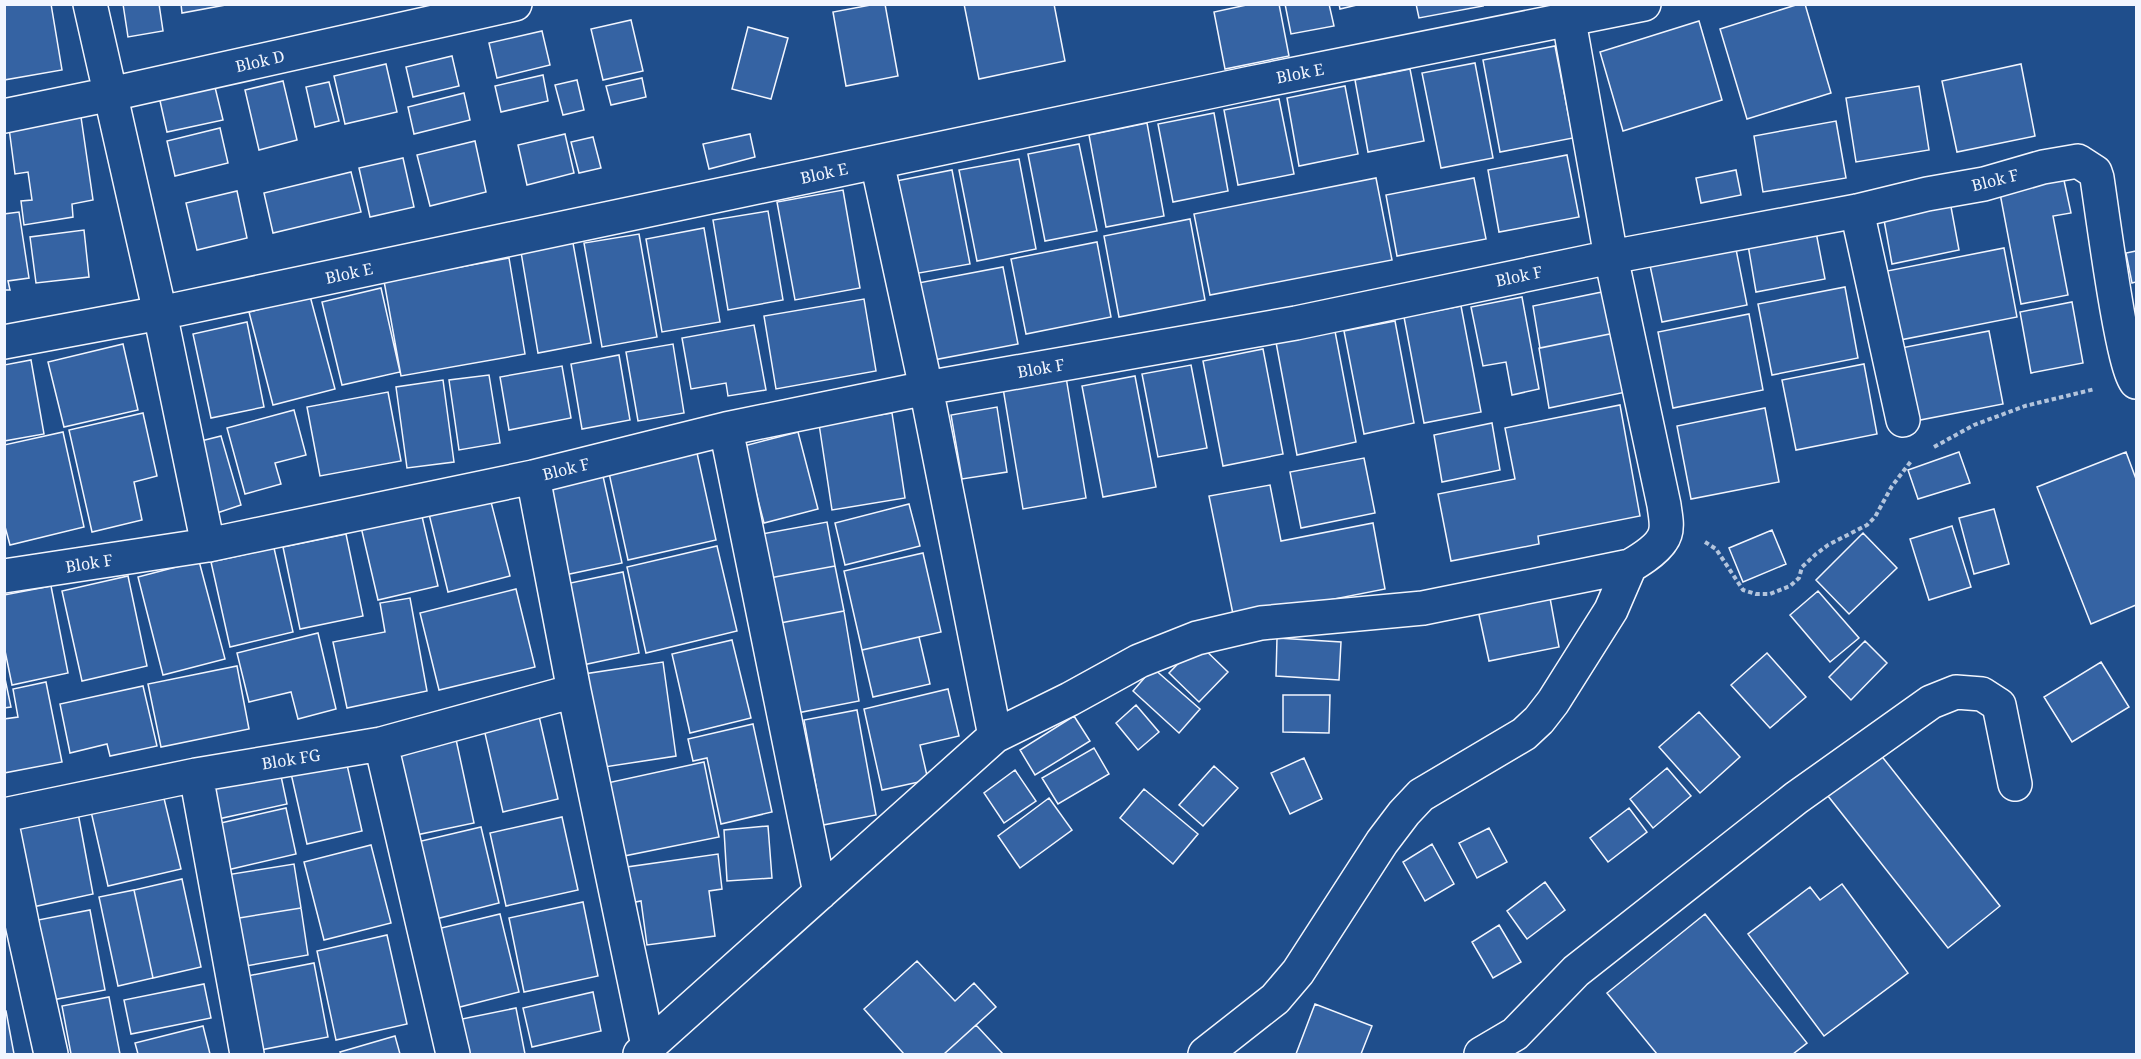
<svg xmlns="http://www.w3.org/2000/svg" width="2141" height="1059" viewBox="0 0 2141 1059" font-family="'Noto Serif',serif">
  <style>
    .building { fill: #3563a3; stroke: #f2f6ff; stroke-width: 1.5 }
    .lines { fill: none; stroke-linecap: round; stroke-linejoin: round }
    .minor-casing { stroke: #f2f6ff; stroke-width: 36 }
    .path { stroke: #b3c4dc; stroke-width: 4; stroke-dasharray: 4.5 3; stroke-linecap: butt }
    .minor { stroke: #1f4e8c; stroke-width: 33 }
    .labels { text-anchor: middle; stroke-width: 4.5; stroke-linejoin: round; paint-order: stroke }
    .street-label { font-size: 16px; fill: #f2f6ff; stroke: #1f4e8c }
  </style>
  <rect width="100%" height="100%" fill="#1f4e8c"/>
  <path class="building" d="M4 4H51L62 70 4 80Z
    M123 4H159L163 31 128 37Z
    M181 4H231L182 13Z
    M876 4H885L898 76 846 86 833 12Z
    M964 4H1054L1065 61 979 79Z
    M1251 4H1279L1289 56 1225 69 1214 12Z
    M1285 4H1329L1334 26 1291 34Z
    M1339 4H1361L1340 9Z
    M1416 4H1482L1483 6 1419 18Z
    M1799 4H1805L1831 93 1747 119 1720 29Z
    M631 20 643 71 603 80 591 29Z
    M1699 21 1722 100 1623 131 1600 52Z
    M748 27 788 38 771 99 732 89Z
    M542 31 550 65 497 78 489 43Z
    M1555 46 1573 138 1500 152 1483 60Z
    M452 56 459 86 413 97 406 67Z
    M1475 63 1493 158 1441 168 1422 73Z
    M386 64 397 112 345 124 334 76Z
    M2021 64 2035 136 1957 152 1942 81Z
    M1410 69 1424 141 1368 152 1355 80Z
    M543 75 548 101 501 112 495 86Z
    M642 78 646 97 611 105 606 86Z
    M213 79 223 120 167 132 158 92Z
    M577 80 584 110 563 115 555 85Z
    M283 81 297 140 259 150 245 90Z
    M329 82 339 121 315 127 306 87Z
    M1345 86 1358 154 1299 166 1287 98Z
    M1919 86 1929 150 1856 162 1846 98Z
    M464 93 470 120 414 134 408 107Z
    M1279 99 1294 174 1238 185 1224 110Z
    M1214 113 1228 191 1173 202 1158 124Z
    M81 117 93 200 72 204 73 217 24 225 21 201 32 200 28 172 15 174 9 128Z
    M1836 121 1846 178 1763 192 1754 136Z
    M1147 123 1164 216 1106 227 1089 135Z
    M220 128 228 163 175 176 167 141Z
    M565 134 574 173 527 185 518 145Z
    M750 134 755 157 709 169 703 144Z
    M593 137 601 168 579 173 571 142Z
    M475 141 486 192 430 206 417 155Z
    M1079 144 1097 231 1045 241 1028 154Z
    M1567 155 1579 217 1499 232 1488 170Z
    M403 158 414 207 370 217 359 168Z
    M1019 159 1036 249 977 261 959 170Z
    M952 170 970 264 908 275 891 182Z
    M1736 170 1741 195 1701 203 1696 178Z
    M2062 171 2071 213 2053 216 2068 295 2021 304 1998 183Z
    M351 172 361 212 273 233 264 193Z
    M1376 178 1392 260 1210 295 1194 214Z
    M1474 178 1486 239 1397 256 1386 195Z
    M843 190 860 288 795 300 777 202Z
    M237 191 247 238 197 250 186 203Z
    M1949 196 1959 250 1892 264 1882 209Z
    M768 211 783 300 728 310 713 220Z
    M19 212 29 278 8 281 10 290H4V214Z
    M1190 219 1205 300 1119 317 1104 236Z
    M704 228 720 322 662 332 646 239Z
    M84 230 89 277 36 283 30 237Z
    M1816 232 1825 279 1756 292 1748 245Z
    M639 234 657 337 602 347 584 243Z
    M1734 239 1747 305 1662 322 1648 256Z
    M1097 242 1111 317 1026 334 1011 259Z
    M573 243 591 343 538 353 521 252Z
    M2004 248 2017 317 1900 340 1887 271Z
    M2136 251V282L2132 283 2126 253Z
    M509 258 525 354 401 376 384 281Z
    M1003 267 1018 344 928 361 913 284Z
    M1845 287 1858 358 1772 375 1758 304Z
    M381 288 400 372 342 385 322 302Z
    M1607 291 1615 333 1540 348 1533 306Z
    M310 296 335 389 273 405 249 312Z
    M1522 297 1539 389 1512 395 1506 362 1483 366 1471 307Z
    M864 299 876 371 776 389 764 316Z
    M2072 302 2083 363 2031 373 2020 312Z
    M1461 306 1481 412 1424 423 1404 317Z
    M1749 314 1763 390 1673 408 1658 332Z
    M1395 321 1414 423 1364 434 1344 331Z
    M247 322 264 407 211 418 193 334Z
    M754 325 766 390 728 396 726 383 691 389 682 338Z
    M1334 326 1356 442 1297 455 1275 337Z
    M1989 331 2003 404 1915 421 1901 348Z
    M1615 333 1626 392 1549 408 1539 348Z
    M123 344 138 410 64 427 48 362Z
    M673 344 684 413 638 421 626 352Z
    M1263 349 1283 454 1223 466 1203 361Z
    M619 355 630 420 582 429 571 364Z
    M31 360 44 434 4 441V365Z
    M1864 364 1877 434 1796 450 1782 380Z
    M1191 365 1207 448 1158 457 1142 374Z
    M562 366 571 418 509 430 500 377Z
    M489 375 500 443 459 450 449 380Z
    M1135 376 1156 487 1103 497 1082 386Z
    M1066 377 1086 498 1023 509 1003 388Z
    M443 380 454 462 407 468 396 387Z
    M388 392 401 461 320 476 307 407Z
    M1620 405 1640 516 1538 536 1539 544 1451 561 1438 494 1515 479 1505 428Z
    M997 407 1007 472 962 479 951 415Z
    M1765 408 1779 482 1691 499 1677 426Z
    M294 410 306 455 275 463 281 484 245 494 227 428Z
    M143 413 157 476 134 482 142 520 92 532 69 430Z
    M892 413 905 498 832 510 819 424Z
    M1492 423 1500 470 1442 482 1434 435Z
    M63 432 84 527 10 545 4 523V445Z
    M798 432 818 509 764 523 744 446Z
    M221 436 241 505 217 513 197 442Z
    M1959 452 1970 483 1918 499 1908 470Z
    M2126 452 2136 479V605L2091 624 2037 487Z
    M697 453 716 540 628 560 609 473Z
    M1364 458 1375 513 1301 528 1290 472Z
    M603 476 622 563 560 576 542 489Z
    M1270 485 1281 541 1373 523 1385 589 1234 619 1209 496Z
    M490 498 510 576 448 592 429 514Z
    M909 504 920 546 845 565 835 523Z
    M1994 509 2009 564 1974 574 1959 518Z
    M421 512 438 586 378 600 361 527Z
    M827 522 835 566 764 579 756 535Z
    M1952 526 1971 587 1929 600 1910 539Z
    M1772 530 1786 564 1743 582 1729 548Z
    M1863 533 1897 568 1849 614 1816 580Z
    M346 534 363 616 300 629 283 547Z
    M717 546 737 631 646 653 627 567Z
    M274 548 293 632 230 647 211 562Z
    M923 553 941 632 862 650 844 571Z
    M199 561 225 659 163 675 138 577Z
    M835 566 844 611 775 624 764 579Z
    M623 572 639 653 578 666 561 585Z
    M128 576 147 666 82 681 62 591Z
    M51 586 68 673 12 685 4 646V595Z
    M1548 587 1559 647 1489 661 1476 601Z
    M516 589 535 667 439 690 420 613Z
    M1818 591 1859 638 1830 662 1790 615Z
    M410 598 427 691 347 708 333 642 385 632 380 603Z
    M844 611 859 701 792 714 775 624Z
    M318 633 336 709 298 719 291 692 249 702 237 653Z
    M919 637 930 684 873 697 862 650Z
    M1277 638 1341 642 1339 680 1276 676Z
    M732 640 751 718 690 733 672 654Z
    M1865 641 1887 663 1851 700 1829 677Z
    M1198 643 1228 672 1199 702 1169 673Z
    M1767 653 1806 697 1770 728 1731 685Z
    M663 662 676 756 598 768 584 674Z
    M2101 662 2129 707 2072 742 2044 697Z
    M237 666 249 729 161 747 148 684Z
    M1153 668 1200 709 1179 733 1133 691Z
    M4 674 11 707 4 708Z
    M46 682 62 762 4 773V719L18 717 13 689Z
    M143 686 157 746 110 756 107 744 70 753 60 704Z
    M948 689 959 736 920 745 928 780 882 790 864 709Z
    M1283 695H1330L1329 733 1283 732Z
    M1136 705 1159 732 1138 750 1116 723Z
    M857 710 876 815 823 825 804 720Z
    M1699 712 1740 757 1700 793 1659 747Z
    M539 716 558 799 503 812 484 729Z
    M1074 716 1090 741 1035 775 1020 750Z
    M753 724 772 812 721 824 707 758 693 761 688 739Z
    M454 730 474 823 416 835 397 742Z
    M1094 748 1109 774 1058 804 1042 778Z
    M1880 754 2000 906 1948 948 1828 796Z
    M345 756 362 831 307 844 290 769Z
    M1304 758 1322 799 1290 814 1271 773Z
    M278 762 287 804 218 819 209 777Z
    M704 762 719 837 614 858 598 785Z
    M1214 766 1238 788 1203 826 1179 805Z
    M1667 768 1691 796 1653 828 1630 799Z
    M1015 770 1036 801 1004 823 984 793Z
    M1144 789 1198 834 1173 864 1120 818Z
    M162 790 181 869 108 886 90 807Z
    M1049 798 1072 830 1020 868 998 836Z
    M286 808 296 854 223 871 212 825Z
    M1629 808 1647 832 1608 862 1590 838Z
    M78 813 93 894 28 908 11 827Z
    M562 817 578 890 506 906 490 833Z
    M768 826 772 878 727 881 724 830Z
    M481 827 499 903 432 920 413 843Z
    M1489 828 1507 862 1477 878 1459 843Z
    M1432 844 1454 884 1425 901 1403 862Z
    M371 845 391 923 324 940 304 862Z
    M718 854 722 889 709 891 715 936 647 945 641 901 625 904 620 868Z
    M294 864 301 908 233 919 226 875Z
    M182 879 201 967 153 978 134 890Z
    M1545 882 1565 910 1527 939 1507 911Z
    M1842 884 1908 973 1824 1036 1748 934 1810 887 1820 900Z
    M134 890 153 978 118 986 99 897Z
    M583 902 598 976 524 992 509 918Z
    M301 908 308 955 240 967 233 919Z
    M90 910 105 990 52 1000 38 920Z
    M500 914 519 992 456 1008 437 929Z
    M1705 914 1807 1043 1793 1054H1657L1607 993Z
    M1499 925 1521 962 1493 978 1472 942Z
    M387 935 407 1024 336 1040 317 951Z
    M917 961 955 1001 974 983 996 1007 944 1054H904L864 1009Z
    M314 963 328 1037 255 1051 242 977Z
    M204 984 211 1018 131 1034 124 1000Z
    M593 992 601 1031 532 1047 523 1008Z
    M109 997 120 1054H71L62 1006Z
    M1315 1004 1372 1026 1361 1054H1296Z
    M516 1008 525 1054H469L462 1019Z
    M4 1011H6L14 1054H4Z
    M976 1025 1003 1054H944Z
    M203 1026 210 1054H138L135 1043Z
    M395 1036 400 1054H341L340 1052Z"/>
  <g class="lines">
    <defs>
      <path id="minor" d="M90 4 160 313 208 545
        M4 116 111 94 515 4
        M877 162 926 388 995 736
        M1857 211 1903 420
        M4 342 160 313 1251 83 1644 4
        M726 429 820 893
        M533 477 574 691 648 1046
        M4 576 208 545 533 477 726 429 926 388 1296 323 1611 257 1857 211 1927 194 1984 184 2043 167 2078 161 2095 172 2097 178C2102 210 2122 367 2136 382
        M381 744 453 1054
        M196 775 247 1054
        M4 815 196 775 381 744 574 691
        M4 834 23 928 51 1054
        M640 1054 995 736 1070 699 1139 661 1197 638 1261 623 1423 608 1630 566C1642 559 1661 547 1665 534 1668 525 1665 514 1664 505L1611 257 1566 4
        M1205 1054 1275 999 1298 972 1382 842 1404 813 1421 795 1524 734 1539 720 1553 702 1611 610 1630 566
        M1481 1054 1515 1034 1576 971 1796 798 1931 702 1956 692 1982 694 1999 705 2015 784"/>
    </defs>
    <use href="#minor" class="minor-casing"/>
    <path class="path" d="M1934 447 1974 425 2025 406 2095 389
      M1705 542 1716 549 1743 590 1756 594H1770L1790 586 1799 578 1802 567 1816 554 1828 545 1867 525 1875 517 1892 486 1912 460"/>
    <use href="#minor" class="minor"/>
  </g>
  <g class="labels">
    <g class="street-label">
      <text transform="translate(260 61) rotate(-13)" y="6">Blok D</text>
      <text transform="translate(1300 73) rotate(-11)" y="6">Blok E</text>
      <text transform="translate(824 173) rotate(-12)" y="6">Blok E</text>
      <text transform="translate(1995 180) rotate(-14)" y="6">Blok F</text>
      <text transform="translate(349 273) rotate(-12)" y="6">Blok E</text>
      <text transform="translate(1519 276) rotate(-12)" y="6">Blok F</text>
      <text transform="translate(1041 368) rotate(-10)" y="6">Blok F</text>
      <text transform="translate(566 469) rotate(-14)" y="6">Blok F</text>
      <text transform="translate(89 563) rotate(-9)" y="6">Blok F</text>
      <text transform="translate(291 759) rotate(-9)" y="6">Blok FG</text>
    </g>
  </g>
  <rect width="2141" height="1059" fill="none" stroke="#f2f6ff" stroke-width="12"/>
</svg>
